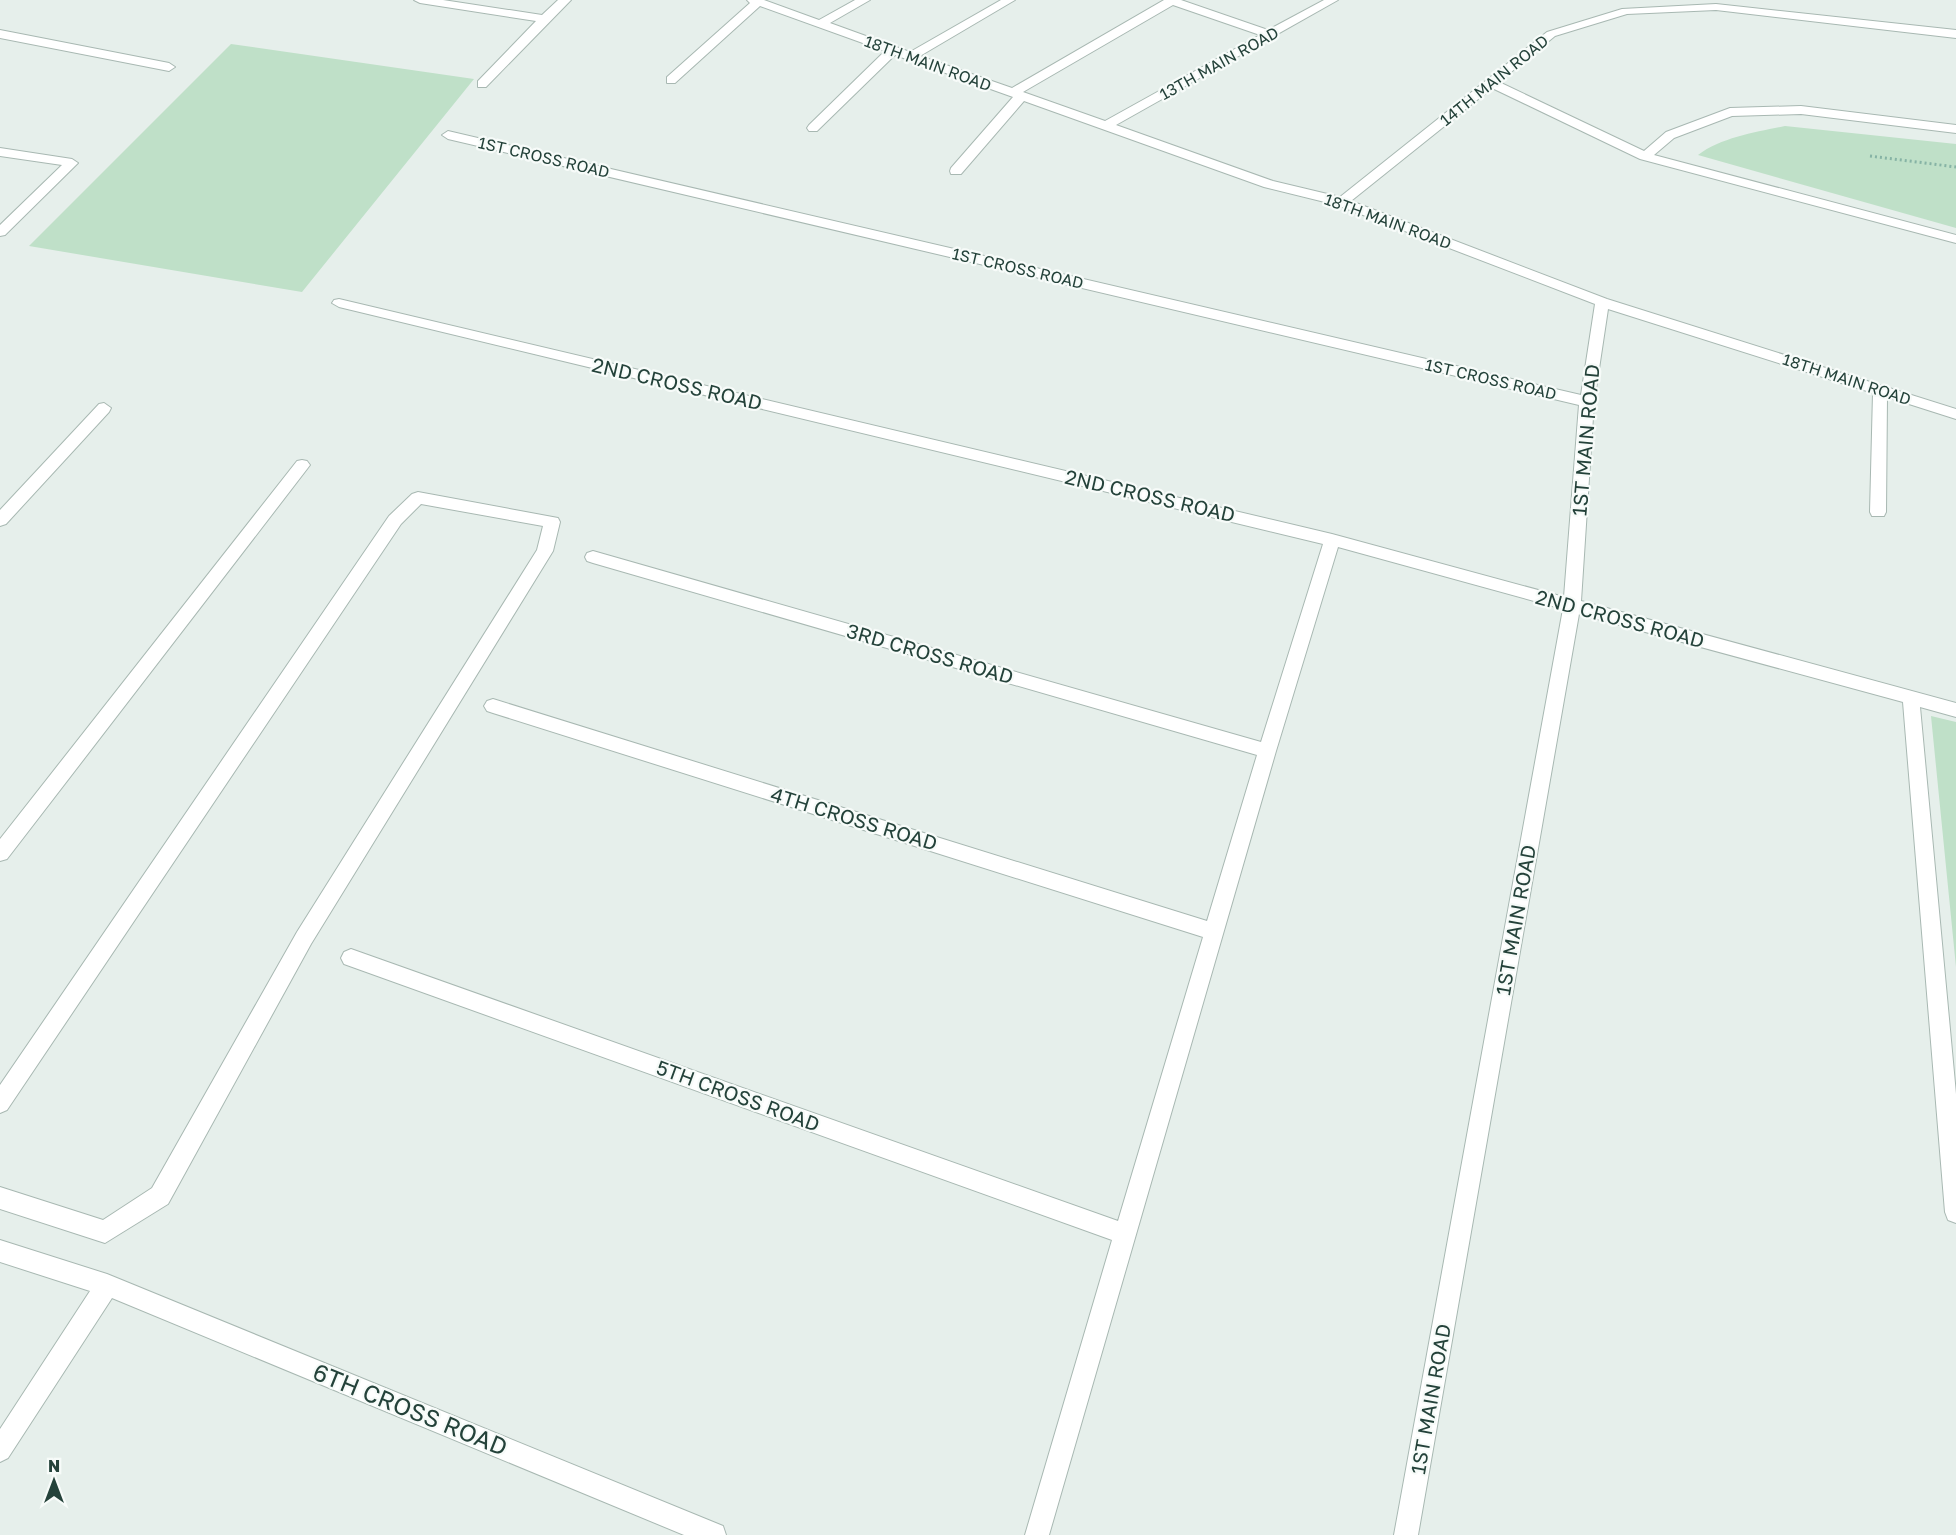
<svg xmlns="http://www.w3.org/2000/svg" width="1956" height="1535" viewBox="0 0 1956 1535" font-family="'Golos Text',sans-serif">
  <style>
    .green { fill: #bfe0c8 }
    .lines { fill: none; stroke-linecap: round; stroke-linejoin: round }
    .minor-casing { stroke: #a8b8b2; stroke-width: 2 }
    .path { stroke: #86b3a5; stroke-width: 3; stroke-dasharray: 2 3; stroke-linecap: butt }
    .minor { fill: #fff; fill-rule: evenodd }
    .labels { text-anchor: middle; stroke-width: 4.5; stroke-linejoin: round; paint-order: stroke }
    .far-street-label { font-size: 16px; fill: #24423a; stroke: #f7fbf9 }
    .street-label { font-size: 20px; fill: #24423a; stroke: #f7fbf9 }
    .near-street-label { font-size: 24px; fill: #24423a; stroke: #f7fbf9 }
  </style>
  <rect width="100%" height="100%" fill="#e6efeb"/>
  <path class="green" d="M231 44 474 79 302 292 29 246Z
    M1785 126 1956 144V228L1698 155C1722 137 1757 132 1785 126Z
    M1931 716 1956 722V967Z"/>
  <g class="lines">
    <defs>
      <path id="minor" d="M414 0H443L542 15 558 0H571L486 87H478V81L536 21 420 3Z
        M747 0H764L819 20 855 0H870L830 23 910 52 1001 0H1015L920 56 1012 88 1164 0H1181L1268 30 1324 0H1338L1116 125 1273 181 1340 197 1547 32 1622 9 1716 4 1956 30V38L1716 10 1627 14 1555 36 1499 82 1644 151 1666 132 1730 108 1801 106 1956 125V133L1801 114 1732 116 1674 138 1654 155 1956 235V243L1640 159 1492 88 1351 201 1607 299 1956 409V419L1887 397 1886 512 1884 516H1872L1870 512 1873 393 1608 309 1594 402 1581 601 1956 703V717L1920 707 1956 1094V1223L1948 1220 1945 1212 1903 702 1579 614 1418 1535H1394L1563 609 1338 547 1276 751 1049 1535H1025L1112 1240 344 964 341 958 344 952 351 949 1118 1221 1203 937 493 713 487 711 484 706 487 701 493 699 1207 921 1257 755 593 563 587 561 585 557 587 553 593 551 1261 742 1323 544 339 307 332 303 334 300 339 299 1332 534 1564 597 1579 405 448 139 442 135 448 131 1581 395 1595 304 1337 205 1264 187 1024 101 961 174H951L950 171 951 168 1013 97 895 55 817 131H809L807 128 809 125 885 51 760 6 675 83H667V77L750 3ZM1173 5 1260 35 1105 121 1023 92Z
        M0 30 169 63 175 67 169 71 0 38Z
        M0 148 72 159 78 163 5 235 0 236V225L62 165 0 156Z
        M104 403 111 408 109 412 6 524 0 526V510L99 404Z
        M302 460 307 461 310 465 307 469 7 859 0 861V839L297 461Z
        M418 492 558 518 560 522 553 551 311 944 168 1204 105 1243 0 1209V1187L103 1220 152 1188 297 932 537 550 543 526 421 504 401 524 7 1110 0 1113V1085L389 516 412 494Z
        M0 1240 107 1274 723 1526 726 1535H684L112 1298 8 1458 0 1462V1429L90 1291 0 1262Z"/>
    </defs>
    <use href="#minor" class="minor-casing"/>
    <path class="path" d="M1870 156 1956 167"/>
    <use href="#minor" class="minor"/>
  </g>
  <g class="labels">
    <g class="far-street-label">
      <text transform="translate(928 63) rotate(20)" y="6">18TH MAIN ROAD</text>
      <text transform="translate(1219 63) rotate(-29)" y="6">13TH MAIN ROAD</text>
      <text transform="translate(1494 80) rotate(-39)" y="6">14TH MAIN ROAD</text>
      <text transform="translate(544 157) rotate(13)" y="6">1ST CROSS ROAD</text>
      <text transform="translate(1388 221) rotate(20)" y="6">18TH MAIN ROAD</text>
      <text transform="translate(1018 268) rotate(13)" y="6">1ST CROSS ROAD</text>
      <text transform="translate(1491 379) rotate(13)" y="6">1ST CROSS ROAD</text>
      <text transform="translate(1847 379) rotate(18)" y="6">18TH MAIN ROAD</text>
    </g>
    <g class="street-label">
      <text transform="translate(677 384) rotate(13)" y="7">2ND CROSS ROAD</text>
      <text transform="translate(1586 440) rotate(-85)" y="7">1ST MAIN ROAD</text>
      <text transform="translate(1150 496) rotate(13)" y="7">2ND CROSS ROAD</text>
      <text transform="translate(1620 619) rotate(15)" y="7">2ND CROSS ROAD</text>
      <text transform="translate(930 654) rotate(16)" y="7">3RD CROSS ROAD</text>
      <text transform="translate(854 819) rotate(17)" y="7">4TH CROSS ROAD</text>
      <text transform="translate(1516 920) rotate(-80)" y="7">1ST MAIN ROAD</text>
      <text transform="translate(738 1096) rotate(20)" y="7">5TH CROSS ROAD</text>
      <text transform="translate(1431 1399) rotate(-80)" y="7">1ST MAIN ROAD</text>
    </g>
    <g class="near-street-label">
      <text transform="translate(410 1410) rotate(22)" y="8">6TH CROSS ROAD</text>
    </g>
  </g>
  <g transform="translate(54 1481)" stroke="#f7fbf9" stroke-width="4.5" paint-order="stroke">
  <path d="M0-4.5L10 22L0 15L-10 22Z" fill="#24423a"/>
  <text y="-9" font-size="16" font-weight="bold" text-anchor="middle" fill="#24423a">N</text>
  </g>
</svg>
